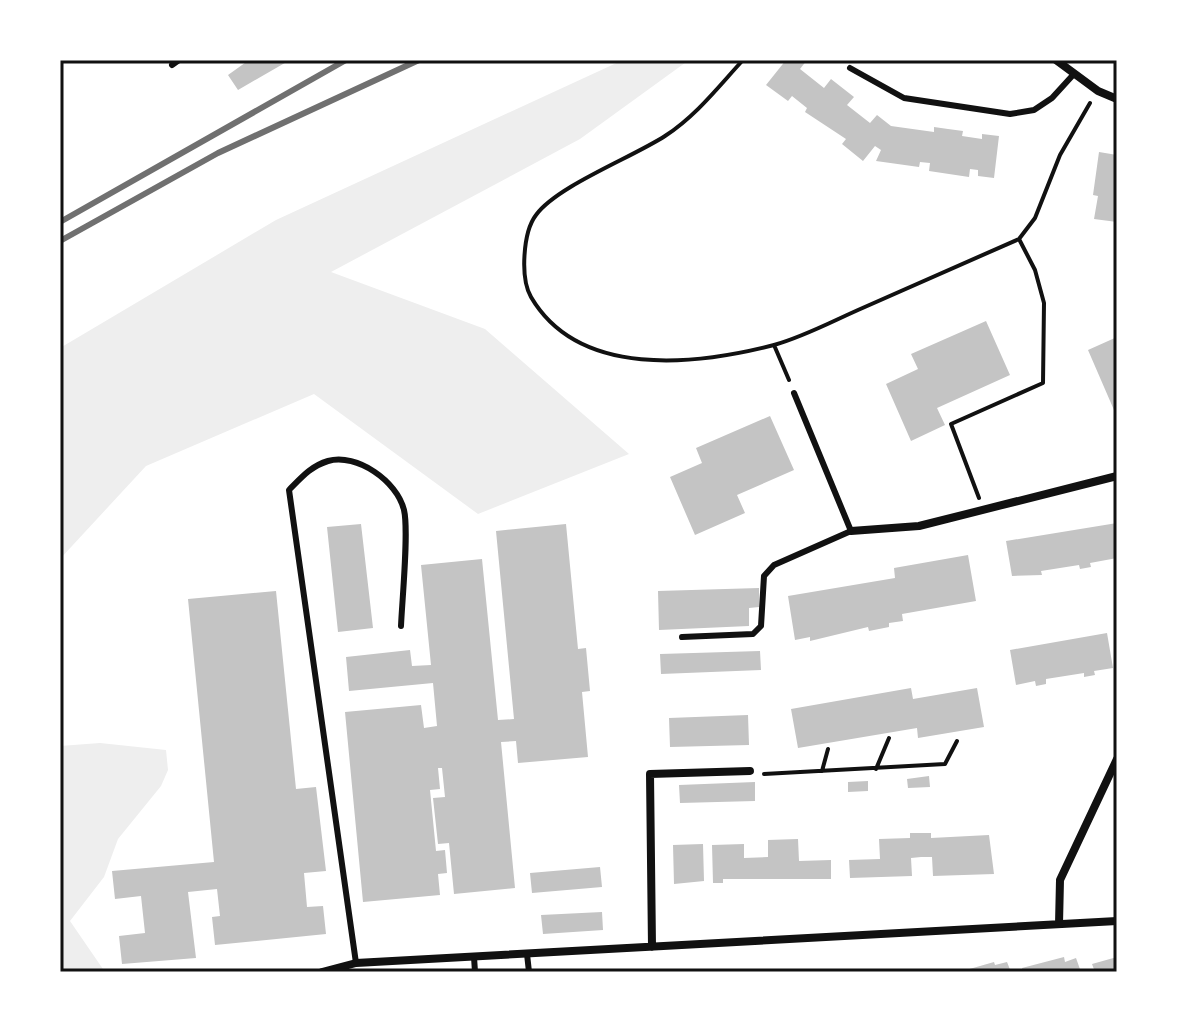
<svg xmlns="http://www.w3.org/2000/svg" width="1177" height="1032" viewBox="0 0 1177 1032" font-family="'Source Sans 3',sans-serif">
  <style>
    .green { fill: #eee }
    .building { fill: #c4c4c4 }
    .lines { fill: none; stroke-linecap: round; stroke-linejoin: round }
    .path { stroke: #111; stroke-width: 4 }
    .service { stroke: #111; stroke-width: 6 }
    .minor { stroke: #111; stroke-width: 8 }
    .rail { stroke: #707070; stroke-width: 6 }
    .neatline { fill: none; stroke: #111; stroke-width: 3 }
  </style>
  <rect width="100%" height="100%" fill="#fff"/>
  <path class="green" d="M623 60H689L580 139 331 272 485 329 629 454 478 514 314 394 146 466 60 559V348L276 220Z
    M100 743 166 750 168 770 161 786 118 839 104 877 70 921 105 972H60V746Z"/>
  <path class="building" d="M249 60H290L238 90 228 75Z
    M786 60H807L800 69 824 88 831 79 854 97 847 105 870 123 877 115 891 126 934 132V127L948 129 963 131 962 136 982 139V134L999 136 994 178 978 176V170L970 169 969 177 929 171 930 163 920 162 919 167 876 161 881 150 875 146 863 161 842 144 846 139 805 112 807 108 792 96 788 101 766 85Z
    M1099 152 1117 155V222L1094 219 1098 196 1093 195Z
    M986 321 1010 375 937 408 945 425 911 441 886 384 918 369 911 354Z
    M1117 337V417L1088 350Z
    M770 416 794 470 737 495 745 513 695 535 670 477 702 463 696 448Z
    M1117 523V558L1090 563 1091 567 1080 569 1079 565 1041 571 1042 575 1012 576 1006 541Z
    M361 524 373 628 338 632 327 527Z
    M566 524 578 649 586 648 590 691 582 692 588 757 518 763 516 741 501 742 515 888 454 894 449 843 438 844 433 798 445 797 442 768H438L440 789 430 790 436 851 445 850 447 873 438 874 440 895 363 902 345 712 421 705 424 728 437 726 433 683 349 691 346 657 410 650 412 666 431 665 421 565 482 559 498 720 514 719 496 531Z
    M968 555 976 601 902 614 903 621 889 623V627L869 631 868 627 810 641V637L795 640 788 596 895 578 894 568Z
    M759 588V607L749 608V626L659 630 658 591Z
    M276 591 296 789 316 787 326 871 304 873 307 907 323 906 326 934 215 945 212 917 220 916 217 889 188 892 196 958 122 964 119 936 145 933 141 896 115 899 112 871 214 862 188 599Z
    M1107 633 1113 668 1094 671 1095 675 1084 677V673L1046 679V684L1036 686 1035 681 1016 685 1010 650Z
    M760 651 761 670 661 674 660 654Z
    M911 688 913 699 977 688 984 727 918 738 917 728 798 748 791 709Z
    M748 715 749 745 670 747 669 718Z
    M929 776 930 787 908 788 907 779Z
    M868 781V791L848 792V782Z
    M755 782V801L680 803 679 785Z
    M910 833H931V838L989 835 994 874 933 876 932 857H921L911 858 912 876 850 878 849 860 880 859 879 839 910 838Z
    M798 839 799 861 831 860V879H723V883H713L712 845 744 844V858L768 857V840Z
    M703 844 704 881 674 884 673 845Z
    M600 867 602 887 532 893 530 873Z
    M602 912 603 930 543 934 541 915Z
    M1064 957 1065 962 1076 958 1081 972H1023L1022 968Z
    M1117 957V972H1095L1092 964Z
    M994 962 995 965 1007 962 1011 972H959Z"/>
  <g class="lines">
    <path class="path" d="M743 60C719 86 696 116 665 136 633 157 557 186 536 215 523 232 520 278 531 297 579 379 696 365 774 345 803 337 831 322 858 310 912 286 966 262 1019 239L1035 218 1060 155 1090 103
      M774 345 789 380
      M979 498 951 424 1043 383 1044 303 1035 270 1019 239
      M876 769 889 738
      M822 771 828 749
      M764 774 945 764 957 741"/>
    <path class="service" d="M172 65 179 60
      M850 68 904 98 1010 114 1034 110 1052 98 1073 75
      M682 637 753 634 761 626 764 576 774 565 851 531 794 393
      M527 954 529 972
      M474 957 475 972
      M356 963 289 490C301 478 311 466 328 461 357 453 397 481 404 510 409 531 402 601 401 626"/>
    <path class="minor" d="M1056 60 1098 91 1117 99
      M851 531 919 526 1117 476
      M1059 924 1060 880 1117 759
      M652 947 650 774 750 771
      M322 972 356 963 1117 921"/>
    <path class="rail" d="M60 222 346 60
      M60 241 218 153 419 60"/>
  </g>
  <rect width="1177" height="1032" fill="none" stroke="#ffffff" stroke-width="124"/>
  <rect x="62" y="62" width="1053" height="908" class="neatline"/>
</svg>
